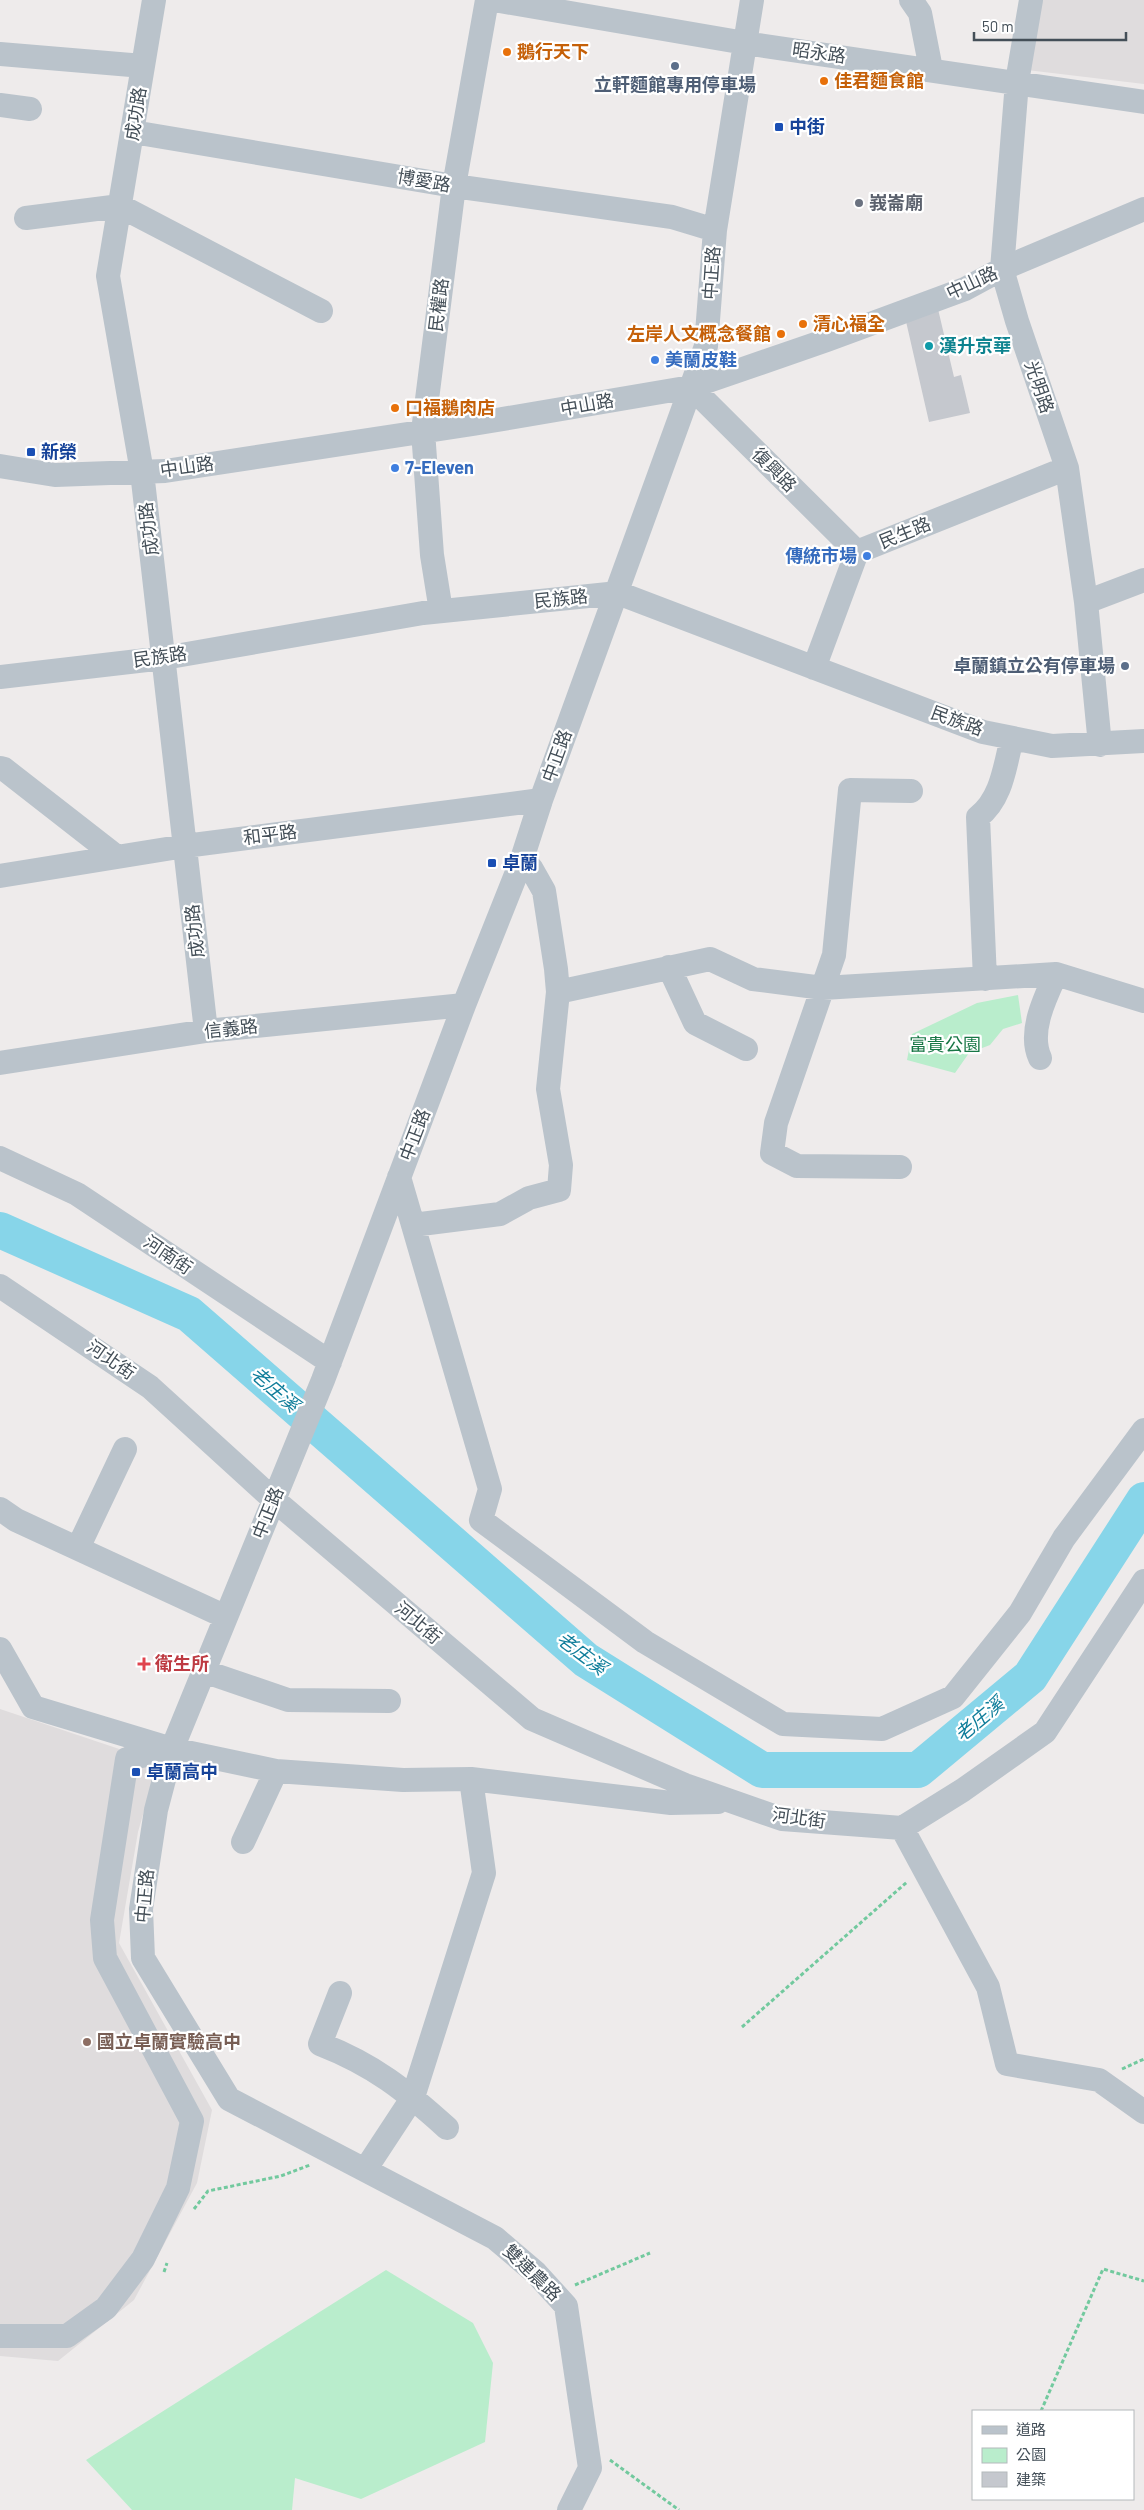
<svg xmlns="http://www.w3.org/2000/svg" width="1144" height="2510" viewBox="0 0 1144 2510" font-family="Barlow,'Noto Sans TC',sans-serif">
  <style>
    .education { fill: #dfdcdd }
    .green { fill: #b9edcc }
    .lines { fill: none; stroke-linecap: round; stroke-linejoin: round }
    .river { stroke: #87d5e9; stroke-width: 36 }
    .building { fill: #c5c8ce }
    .path { stroke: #72c99e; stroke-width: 3; stroke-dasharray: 4 2.5; stroke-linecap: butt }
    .minor { stroke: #bac3cb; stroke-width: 24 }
    .food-dot { fill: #e8710a; stroke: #fff; stroke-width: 2 }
    .service-dot { fill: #5c6f8a; stroke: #fff; stroke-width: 2 }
    .transit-dot { fill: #1a4fb4; stroke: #fff; stroke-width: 2 }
    .worship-dot { fill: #6b7280; stroke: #fff; stroke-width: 2 }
    .culture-dot { fill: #0f9aa8; stroke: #fff; stroke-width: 2 }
    .shop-dot { fill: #3f7fe0; stroke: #fff; stroke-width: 2 }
    .health-dot { fill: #e0444e; stroke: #fff; stroke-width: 2 }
    .education-dot { fill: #8d6e63; stroke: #fff; stroke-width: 2 }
    .labels { text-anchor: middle; stroke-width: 4.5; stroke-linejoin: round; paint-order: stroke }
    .food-label { font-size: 18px; font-weight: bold; fill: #c56008; stroke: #fff; text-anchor: start }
    .street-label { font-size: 18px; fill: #444f58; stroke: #fff }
    .service-label { font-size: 18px; font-weight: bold; fill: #4e5e75; stroke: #fff }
    .transit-label { font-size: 18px; font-weight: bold; fill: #164399; stroke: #fff; text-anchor: start }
    .worship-label { font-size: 18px; font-weight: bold; fill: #5b616d; stroke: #fff; text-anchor: start }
    .culture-label { font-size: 18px; font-weight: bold; fill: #0d838f; stroke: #fff; text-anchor: start }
    .shop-label { font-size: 18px; font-weight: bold; fill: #366cbe; stroke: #fff; text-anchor: start }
    .park-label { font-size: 18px; fill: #187746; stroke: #fff }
    .health-label { font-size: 18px; font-weight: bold; fill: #be3a42; stroke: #fff; text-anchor: start }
    .education-label { font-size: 18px; font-weight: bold; fill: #785e54; stroke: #fff; text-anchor: start }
    .water-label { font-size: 19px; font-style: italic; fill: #0f7d9a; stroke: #fff }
  </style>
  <rect width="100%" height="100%" fill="#eeebeb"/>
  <path class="education" d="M1040 0H1144V84L1027 70Z
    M0 1709 158 1762 138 1832 119 1943 212 2110 197 2183 134 2300 58 2361 0 2356Z"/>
  <path class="green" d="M1018 995 1022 1023 1003 1029 990 1045 969 1053 955 1073 907 1060 912 1034 977 1003Z
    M386 2270 473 2323 493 2363 485 2442 361 2499 295 2478 292 2510H132L86 2460Z"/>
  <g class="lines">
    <path class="river" d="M0 1230 189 1314 586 1660 762 1770H918L1030 1677 1144 1500"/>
  </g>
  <path class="building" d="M938 309 954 377 961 375 970 413 929 422 905 317Z"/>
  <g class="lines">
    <path class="path" d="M742 2027 907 1882
      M1122 2069 1144 2059
      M194 2209 208 2191 281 2176 310 2165
      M164 2272 167 2263
      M575 2285 650 2253
      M1041 2411 1103 2269 1144 2281
      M610 2460 679 2510"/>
    <path class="minor" d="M154 0 108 276 142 472 206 1031
      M494 0 745 43 1144 102
      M911 0 920 13 931 69
      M1031 0 1017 82 1002 269 1017 321 1067 468 1086 602 1100 745
      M0 54 143 66
      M0 105 30 109
      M133 132 454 186 672 217 715 230
      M26 218 120 206 321 311
      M691 387 857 552
      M0 466 55 475 165 471 473 424 691 387 827 340 965 289 1002 269 1144 209
      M1086 602 1144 580
      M441 611 432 555 423 431 454 186 487 0
      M814 668 857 552 1067 468
      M0 677 164 658 423 613 618 593 983 732 1052 746 1144 741
      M0 768 4 769 117 857
      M0 876 185 846 541 800
      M669 967 695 1023 746 1049
      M985 979 978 817C1002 799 1005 765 1012 738
      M558 992 710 959 753 979 823 988 1056 974 1144 1001
      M1040 1058C1028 1032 1045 998 1056 974
      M0 1063 206 1031 464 1005
      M0 1158 77 1194 330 1362
      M900 1167 797 1166 772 1153 776 1123 834 955 850 790 911 791
      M399 1177 490 1489 481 1520 645 1642 783 1724 882 1729 953 1697 1020 1613 1064 1538 1144 1430
      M413 1225 500 1214 529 1198 559 1190 561 1165 548 1089 558 992 556 969 544 891 531 868 521 862
      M0 1286 150 1387 273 1499 532 1719 685 1785 782 1819 902 1828
      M0 1509 16 1520 226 1617
      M78 1548 125 1449
      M0 1649 33 1707 172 1749 276 1771 403 1780 471 1779 484 1873 413 2097 365 2170
      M203 1671 288 1700 389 1701
      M471 1779 671 1803 718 1802
      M902 1828 988 1987 1007 2064 1099 2080 1144 2112
      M902 1828 963 1790 1045 1732 1144 1581
      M243 1842 276 1771
      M340 1993 320 2044C374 2065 405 2090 447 2128
      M0 2336H67L106 2308 143 2259 178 2188 192 2121 105 1958 102 1920 127 1759 170 1750
      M569 2510 590 2468 566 2306 536 2273 495 2238 229 2099 143 1958 141 1909 156 1810 172 1749 323 1380 464 1005 521 862 541 800 706 346 715 230 752 0"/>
  </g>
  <g class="food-dot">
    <circle cx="507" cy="52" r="5"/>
    <circle cx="824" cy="81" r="5"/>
    <circle cx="803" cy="324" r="5"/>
    <circle cx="781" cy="334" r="5"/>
    <circle cx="395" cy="408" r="5"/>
  </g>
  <g class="service-dot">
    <circle cx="675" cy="66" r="5"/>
    <circle cx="1125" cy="666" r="5"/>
  </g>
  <g class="transit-dot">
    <rect x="774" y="122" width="10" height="10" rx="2.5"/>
    <rect x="26" y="447" width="10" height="10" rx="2.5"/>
    <rect x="487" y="858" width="10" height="10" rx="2.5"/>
    <rect x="131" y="1767" width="10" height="10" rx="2.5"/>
  </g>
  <circle class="worship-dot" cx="859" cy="203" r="5"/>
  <circle class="culture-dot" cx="929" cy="346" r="5"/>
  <g class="shop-dot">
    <circle cx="655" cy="360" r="5"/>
    <circle cx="395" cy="468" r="5"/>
    <circle cx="867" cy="556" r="5"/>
  </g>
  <path class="health-dot" d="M141.5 1656.5h5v5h5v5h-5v5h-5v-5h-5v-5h5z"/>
  <circle class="education-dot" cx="87" cy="2042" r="5"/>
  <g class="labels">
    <g class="food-label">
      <text x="517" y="58">鵝行天下</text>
      <text x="834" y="87">佳君麵食館</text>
      <text x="813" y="330">清心福全</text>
      <text x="771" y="340" text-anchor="end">左岸人文概念餐館</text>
      <text x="405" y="414">口福鵝肉店</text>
    </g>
    <g class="street-label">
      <text transform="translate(819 53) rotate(8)" y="6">昭永路</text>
      <text transform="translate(136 114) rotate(-81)" y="6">成功路</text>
      <text transform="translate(424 181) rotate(10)" y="6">博愛路</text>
      <text transform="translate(712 273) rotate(-86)" y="6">中正路</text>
      <text transform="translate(972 283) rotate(-25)" y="6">中山路</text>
      <text transform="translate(439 305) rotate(-83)" y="6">民權路</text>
      <text transform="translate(1039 387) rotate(71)" y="6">光明路</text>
      <text transform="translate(587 405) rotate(-10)" y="6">中山路</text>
      <text transform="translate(187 467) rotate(-8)" y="6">中山路</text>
      <text transform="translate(774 470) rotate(45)" y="6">復興路</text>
      <text transform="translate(149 529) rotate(-97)" y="6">成功路</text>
      <text transform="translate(905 533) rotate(-22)" y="6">民生路</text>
      <text transform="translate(561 599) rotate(-6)" y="6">民族路</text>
      <text transform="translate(160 657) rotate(-8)" y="6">民族路</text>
      <text transform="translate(957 721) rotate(20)" y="6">民族路</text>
      <text transform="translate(557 756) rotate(-70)" y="6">中正路</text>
      <text transform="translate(270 835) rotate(-7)" y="6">和平路</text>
      <text transform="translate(195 931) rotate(-96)" y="6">成功路</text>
      <text transform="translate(231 1029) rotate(-6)" y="6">信義路</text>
      <text transform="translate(415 1135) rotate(-69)" y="6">中正路</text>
      <text transform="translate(168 1255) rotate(34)" y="6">河南街</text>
      <text transform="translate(111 1360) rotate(35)" y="6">河北街</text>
      <text transform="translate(268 1513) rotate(-68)" y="6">中正路</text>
      <text transform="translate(418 1623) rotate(40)" y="6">河北街</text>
      <text transform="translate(799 1818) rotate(8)" y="6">河北街</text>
      <text transform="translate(145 1896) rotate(-85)" y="6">中正路</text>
      <text transform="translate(532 2273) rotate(44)" y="6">雙連農路</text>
    </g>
    <g class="service-label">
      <text x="675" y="91">立軒麵館專用停車場</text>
      <text x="1115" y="672" text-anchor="end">卓蘭鎮立公有停車場</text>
    </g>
    <g class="transit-label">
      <text x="789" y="133">中街</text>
      <text x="41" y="458">新榮</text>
      <text x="502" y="869">卓蘭</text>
      <text x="146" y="1778">卓蘭高中</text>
    </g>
    <g class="worship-label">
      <text x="869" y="209">峩崙廟</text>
    </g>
    <g class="culture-label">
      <text x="939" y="352">漢升京華</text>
    </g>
    <g class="shop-label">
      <text x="665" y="366">美蘭皮鞋</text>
      <text x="405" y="474">7-Eleven</text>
      <text x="857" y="562" text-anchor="end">傳統市場</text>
    </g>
    <g class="park-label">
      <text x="945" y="1051">富貴公園</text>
    </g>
    <g class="health-label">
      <text x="155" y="1670">衛生所</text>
    </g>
    <g class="education-label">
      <text x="97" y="2048">國立卓蘭實驗高中</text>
    </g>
    <g class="water-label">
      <text transform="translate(275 1389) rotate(41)" y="7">老庄溪</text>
      <text transform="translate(582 1653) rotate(37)" y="7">老庄溪</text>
      <text transform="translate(979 1719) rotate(-40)" y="7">老庄溪</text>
    </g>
  </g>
  <rect x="972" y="2410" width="162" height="90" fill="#ffffff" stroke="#b4b9bc"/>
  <rect x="982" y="2426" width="25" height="8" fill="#bac3cb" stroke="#b4b9bc"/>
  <text x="1016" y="2435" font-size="15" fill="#444f58">道路</text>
  <rect x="982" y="2448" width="25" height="15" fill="#b9edcc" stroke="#b4b9bc"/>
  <text x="1016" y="2460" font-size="15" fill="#444f58">公園</text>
  <rect x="982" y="2472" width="25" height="15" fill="#c5c8ce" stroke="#b4b9bc"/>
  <text x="1016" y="2485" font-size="15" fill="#444f58">建築</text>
  <path d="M974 32v8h152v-8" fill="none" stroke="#444f58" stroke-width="2.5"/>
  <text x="982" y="32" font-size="15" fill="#444f58" stroke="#ffffff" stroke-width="4" paint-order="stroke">50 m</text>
</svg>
